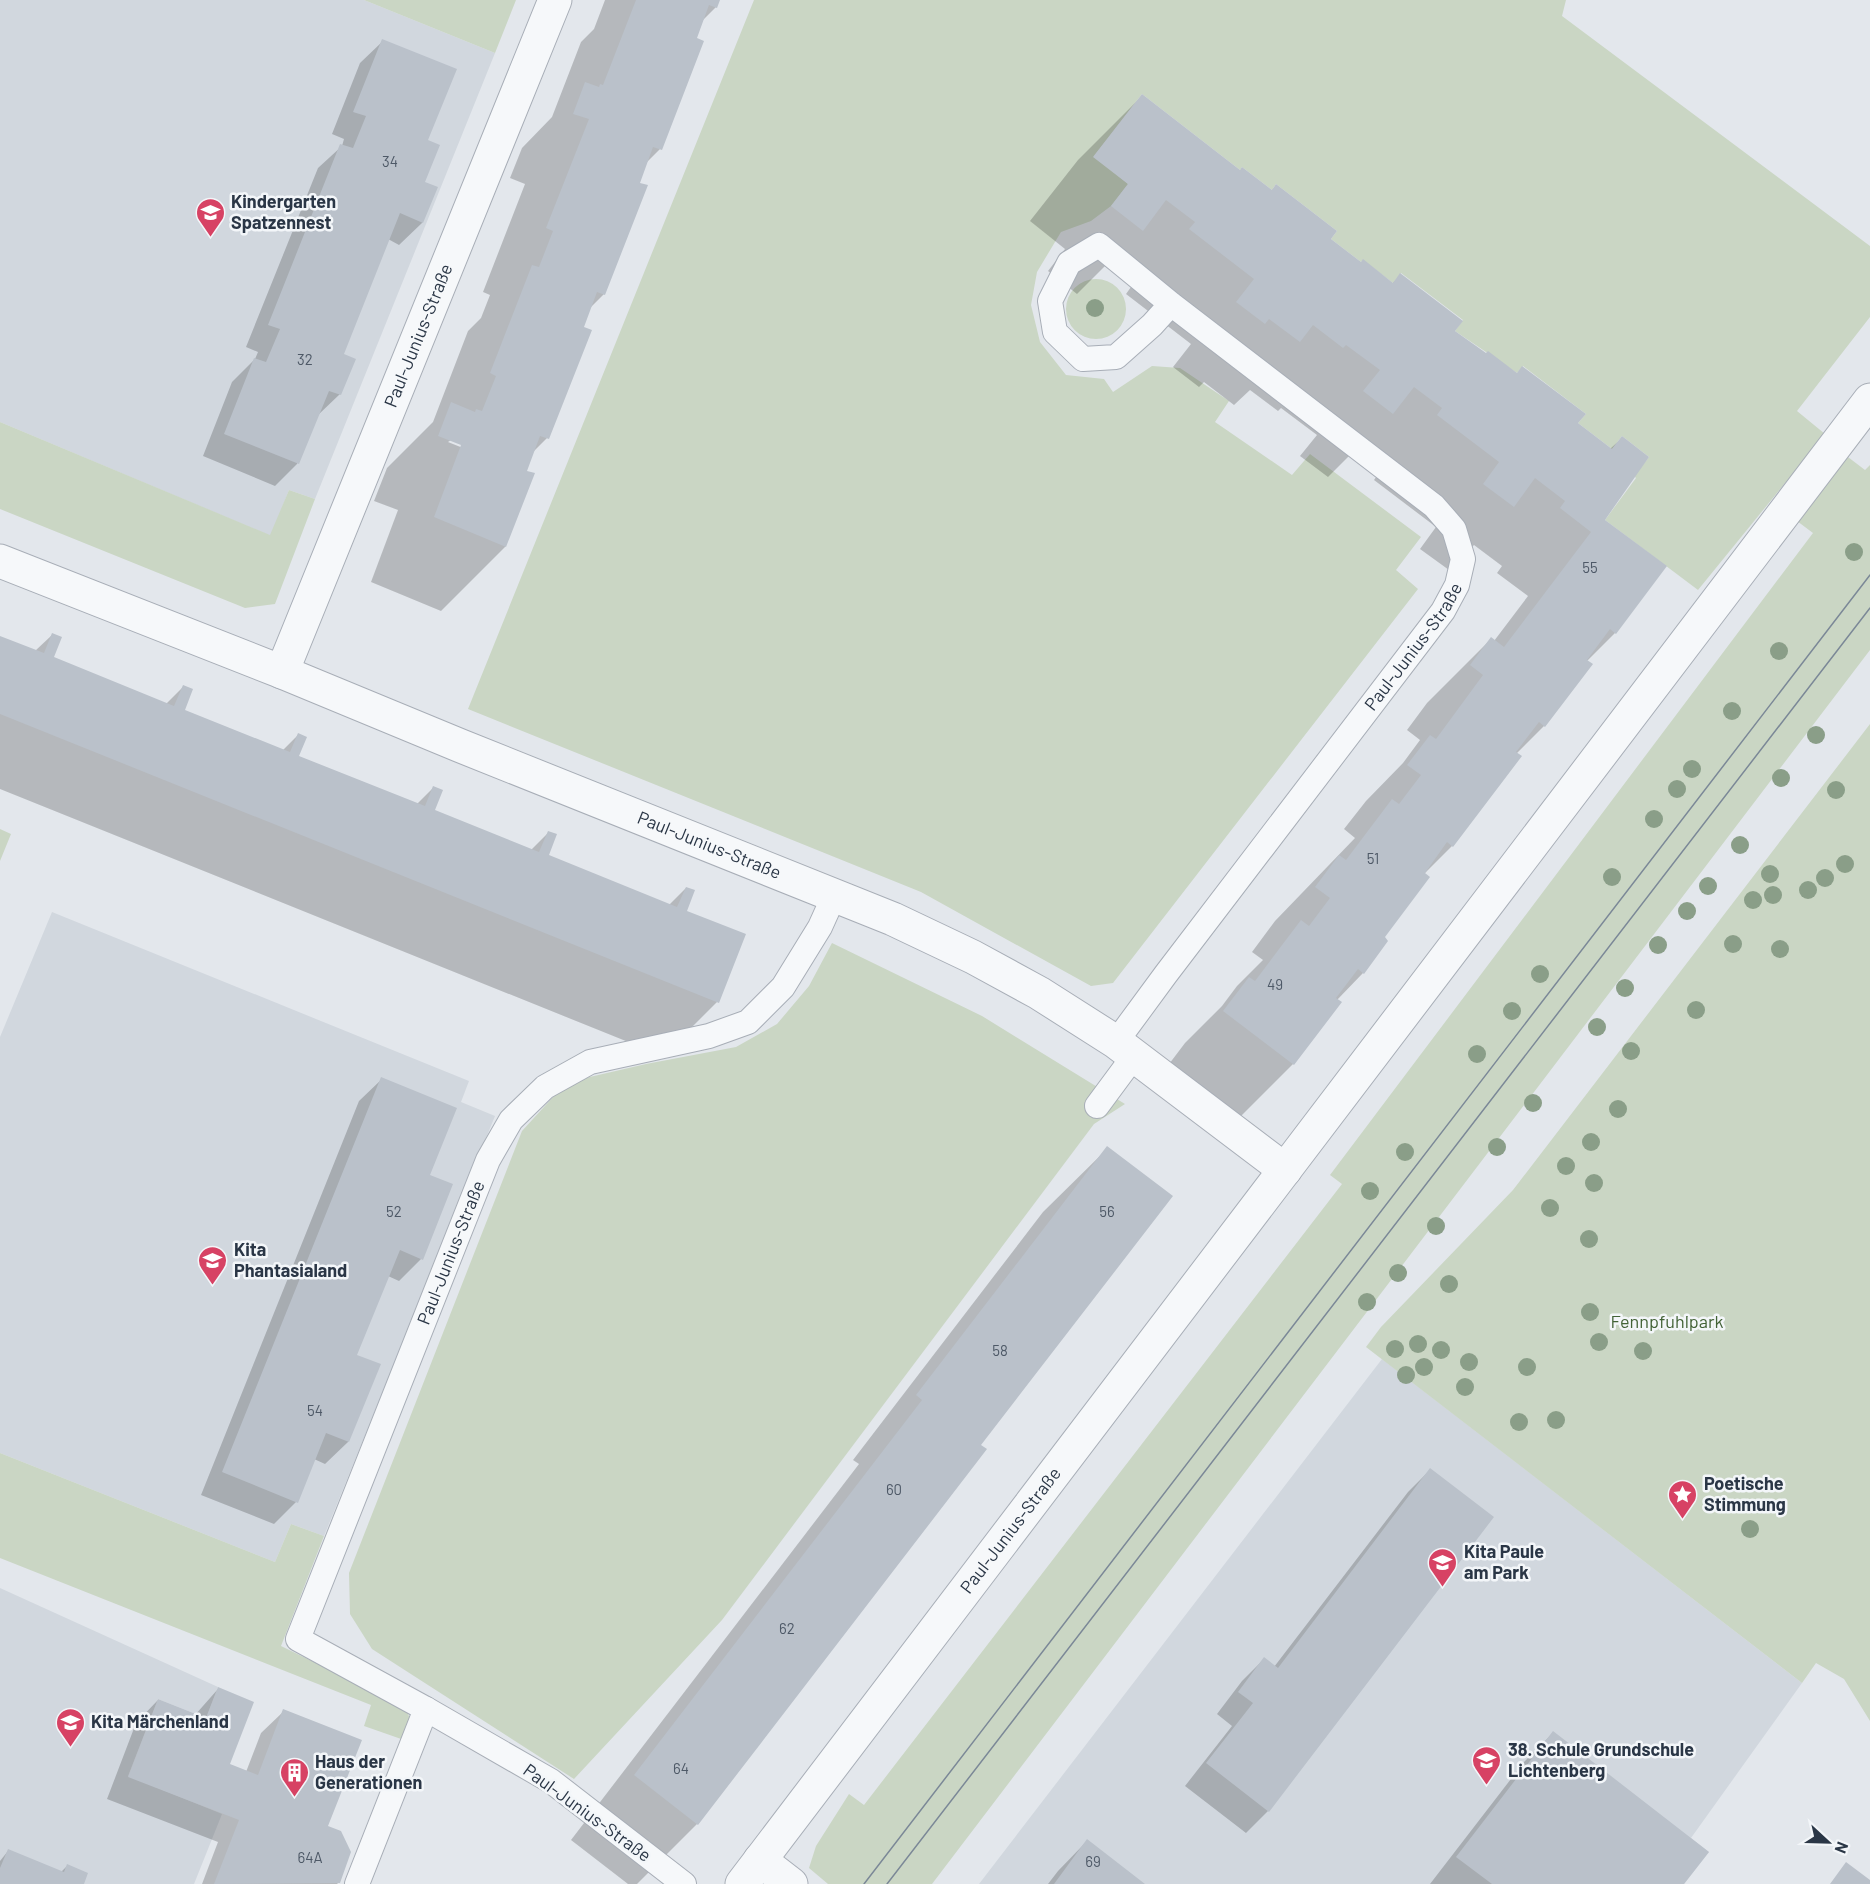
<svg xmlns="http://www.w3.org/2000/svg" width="1870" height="1884" viewBox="0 0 1870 1884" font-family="Barlow,sans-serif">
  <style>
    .built { fill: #d1d7de }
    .green { fill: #cad6c4 }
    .shadow { fill: #0003; fill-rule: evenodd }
    .building { fill: #bac1ca }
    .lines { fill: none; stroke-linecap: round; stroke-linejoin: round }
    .lane-casing { stroke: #a8aeb7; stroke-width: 26 }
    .street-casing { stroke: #a8aeb7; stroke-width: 35 }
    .lane { stroke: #f6f8fa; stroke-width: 24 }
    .street { stroke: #f6f8fa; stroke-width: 33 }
    .tram { stroke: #7b8897; stroke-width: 1.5 }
    .tree { fill: #8a9e88 }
    .labels { text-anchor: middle; stroke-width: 5; stroke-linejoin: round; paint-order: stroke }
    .number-label { font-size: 15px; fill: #4e5967 }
    .poi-label { font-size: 18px; font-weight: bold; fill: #2a3646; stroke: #f3f6f9; text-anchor: start }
    .street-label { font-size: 18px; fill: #2a3646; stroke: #f3f6f9 }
    .park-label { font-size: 18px; fill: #426236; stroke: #f3f6f9 }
  </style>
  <rect width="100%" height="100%" fill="#e3e7ec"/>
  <path class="built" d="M0 0H364L495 53 315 499 289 490 271 536 0 422Z
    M52 912 469 1081 461 1102 495 1116 324 1536 291 1524 275 1562 0 1453V1037Z
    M1382 1359 1802 1683 1691 1838 1709 1852 1684 1884H979Z
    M0 1588 218 1687 206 1718 158 1699 128 1776 222 1814 194 1884H0Z"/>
  <path class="green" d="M364 0H516L495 53Z
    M754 0H1566L1562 16 1870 246V317L1797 411 1825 434 1698 590 1605 520 1636 478 1634 476 1649 457 1622 436 1612 449 1578 423 1586 414 1523 366 1517 373 1455 331 1463 320 1401 273 1393 283 1363 260 1361 262 1331 239 1337 231 1276 184 1272 190 1242 167 1240 170 1142 94 1094 156 1128 184 1111 206 1091 221 1061 232 1037 272 1031 305 1040 342 1066 375 1104 379 1113 392 1152 366 1180 368 1229 401 1215 422 1292 475 1310 454 1421 537 1396 570 1418 589 1113 983 1091 986 921 892 468 709Z
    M1066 309a30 30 0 1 1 60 0a30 30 0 1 1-60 0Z
    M0 422 270 535 289 490 315 499 275 604 245 608 0 509Z
    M1844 454 1865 470 1870 465V650L932 1884H828L809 1868 816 1846 849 1794 864 1805 1342 1184 1330 1175 1813 533 1793 518Z
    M1870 724V1721L1844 1679 1816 1663 1802 1683 1366 1347 1381 1327 1513 1190Z
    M0 829 11 834 0 861Z
    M832 943 982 1016 1125 1104 1094 1124 722 1620 574 1779 372 1649 350 1614 349 1573 522 1131 554 1096 581 1079 646 1064 736 1047 777 1024 809 986Z
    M0 1453 275 1562 291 1524 324 1536 281 1646 404 1706C413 1720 410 1726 404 1740L364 1726 371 1705 0 1558Z"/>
  <path class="shadow" d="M605 0H719L716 7 701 22 660 149 645 164 604 294 589 309 547 438 532 453 525 472 505 547 441 611 371 582 398 510 374 501 387 468 433 422 468 331 481 318 490 295 483 292 525 184 510 178 522 148 552 117 581 42 594 29ZM451 440 469 447 468 450 448 442Z
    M383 41 426 141 423 183 436 188 422 223 399 245 388 239 342 355 340 394 317 416 297 464 275 486 203 456 232 382 255 359 258 352 246 347 318 168 342 146 344 139 332 134 360 63Z
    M1142 96 1240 171 1271 191 1276 186 1329 239 1361 263 1392 284 1400 275 1453 331 1610 449 1622 438 1603 520 1615 633 1587 661 1591 664 1544 726 1516 754 1452 846 1424 874 1383 938 1363 973 1337 1000 1293 1064 1229 1128 1160 1076 1185 1043 1222 1006 1237 986 1263 960 1252 952 1275 921 1355 838 1344 829 1366 801 1403 763 1420 740 1407 730 1427 703 1491 639 1494 641 1528 596 1497 573 1502 566 1474 545 1449 570 1420 549 1436 527 1374 480 1379 473 1352 453 1328 477 1300 456 1317 435 1281 408 1278 411 1250 390 1234 405 1204 382 1199 387 1173 367 1191 344 1126 294 1131 287 1105 266 1077 294 1048 271 1065 249 1030 221 1078 160Z
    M52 635V658L166 704 183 687V711L283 750 298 735 297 756 417 804 433 788 434 811 531 850 548 833 547 856 669 905 686 888 685 911 717 1002 663 1056 0 789V637L35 651Z
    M382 1079 428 1176 421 1259 399 1281 388 1276 355 1356 379 1365 348 1442 325 1464 314 1459 296 1502 274 1524 201 1495 359 1101Z
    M1108 1148 979 1445 697 1824 637 1884H628L571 1840 859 1464 853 1460 1043 1212Z
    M1430 1470 1268 1811 1246 1833 1185 1786 1232 1726 1217 1714 1242 1681 1264 1659 1274 1667 1408 1492Z
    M218 1689 228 1765 246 1772 261 1733 284 1711 326 1827 339 1882 337 1884H202L218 1842 107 1799 136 1723 158 1700 195 1715Z
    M1553 1733 1682 1884H1430L1524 1762Z
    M1087 1841 1142 1884H1048L1058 1871Z
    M8 1851 61 1872 67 1866 82 1884H0V1861Z"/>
  <path class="building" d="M636 0H720L717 8 709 5 697 38 704 41 662 150 653 147 640 183 648 185 605 295 597 292 584 327 592 330 549 439 540 436 527 471 535 473 506 547 434 517 461 445 438 436 451 402 475 412 476 409 482 411 496 376 490 373 532 265 539 267 553 231 546 228 589 119 573 114 585 82 599 87 600 84 603 85Z
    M382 39 457 69 428 140 440 145 425 182 438 187 423 223 400 213 344 354 356 359 341 395 329 391 299 464 224 434 254 358 266 362 280 329 268 325 340 144 353 148 366 116 353 112Z
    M1142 94 1240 170 1242 167 1272 190 1276 184 1337 231 1331 239 1361 262 1363 259 1393 283 1400 273 1463 321 1455 331 1486 353 1488 351 1517 373 1522 366 1586 414 1578 423 1612 449 1622 436 1649 457 1605 520 1667 566 1616 634 1610 629 1587 660 1593 664 1545 727 1539 722 1516 752 1522 756 1453 847 1447 842 1425 873 1430 877 1385 937 1388 941 1364 974 1358 969 1336 998 1342 1002 1294 1065 1223 1011 1249 977 1255 981 1301 920 1309 926 1330 898 1315 887 1339 855 1346 860 1392 799 1399 804 1421 775 1407 765 1430 735 1436 739 1483 675 1470 665 1491 637 1504 647 1591 532 1560 508 1565 501 1535 478 1514 507 1483 484 1499 462 1437 415 1442 408 1414 387 1393 414 1363 391 1380 370 1346 345 1343 348 1313 325 1300 342 1269 319 1265 324 1236 302 1254 279 1189 229 1195 222 1166 200 1143 231 1111 206 1128 184 1093 157Z
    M52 633 62 637 54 657 174 706 183 685 193 689 185 710 290 752 298 733 307 737 299 756 425 806 433 786 443 790 435 810 539 852 548 831 557 834 549 855 677 907 686 887 695 890 687 911 746 934 719 1003 0 714V636L44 653Z
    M381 1077 457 1108 430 1175 453 1184 423 1260 400 1250 357 1355 381 1364 349 1442 326 1433 298 1503 222 1472Z
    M1107 1146 1173 1196 981 1445 987 1449 698 1825 634 1775 922 1400 916 1395Z
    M1430 1468 1494 1517 1269 1812 1206 1763 1253 1703 1238 1692 1264 1657 1278 1668Z
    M218 1687 254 1702 230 1764 258 1775 283 1709 362 1740 328 1826 341 1831 351 1852 340 1883 214 1884 239 1820 128 1777 158 1699 206 1718Z
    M1553 1731 1709 1852 1684 1884H1492L1456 1857Z
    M1087 1839 1145 1884H1054Z
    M8 1849 64 1872 67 1864 88 1873 84 1884H0V1868Z
    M1846 1862 1870 1880V1884H1830Z"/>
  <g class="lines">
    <defs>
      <g id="lane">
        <path id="s1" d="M1116 1042 1166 974 1443 611 1457 585 1463 559 1454 529 1434 506 1171 304 1099 245 1069 263 1050 301 1055 332 1083 359 1116 357 1152 325 1171 304"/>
        <path d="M1097 1106 1134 1056"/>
        <path d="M357 1884 426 1709"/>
        <path id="s2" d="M684 1884 551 1781 426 1709 298 1639 488 1160 511 1120 545 1087 590 1062 709 1036 748 1022 783 987 820 927 834 896"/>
      </g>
      <g id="street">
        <path id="s3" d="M0 561 282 672 461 746 893 919 973 957 1039 993 1116 1042 1285 1170"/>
        <path id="s4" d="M282 672 555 0"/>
        <path d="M760 1860 791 1884"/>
        <path id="s5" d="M742 1884 1870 400"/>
      </g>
    </defs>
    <use href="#lane" class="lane-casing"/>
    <use href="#street" class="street-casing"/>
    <use href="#lane" class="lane"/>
    <use href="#street" class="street"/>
    <path class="tram" d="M864 1884 1870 575
      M887 1884 1870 608"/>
  </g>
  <g class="tree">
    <circle cx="1095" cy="308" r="9"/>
    <circle cx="1854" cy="552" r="9"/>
    <circle cx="1779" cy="651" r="9"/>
    <circle cx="1732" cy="711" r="9"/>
    <circle cx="1816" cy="735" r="9"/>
    <circle cx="1692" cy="769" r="9"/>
    <circle cx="1781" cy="778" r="9"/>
    <circle cx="1677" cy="789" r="9"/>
    <circle cx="1836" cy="790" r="9"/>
    <circle cx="1654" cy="819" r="9"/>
    <circle cx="1740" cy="845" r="9"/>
    <circle cx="1845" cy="864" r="9"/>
    <circle cx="1770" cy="874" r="9"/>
    <circle cx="1612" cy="877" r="9"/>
    <circle cx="1825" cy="878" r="9"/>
    <circle cx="1708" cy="886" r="9"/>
    <circle cx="1808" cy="890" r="9"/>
    <circle cx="1773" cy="895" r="9"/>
    <circle cx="1753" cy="900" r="9"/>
    <circle cx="1687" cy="911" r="9"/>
    <circle cx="1733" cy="944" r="9"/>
    <circle cx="1658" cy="945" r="9"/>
    <circle cx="1780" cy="949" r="9"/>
    <circle cx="1540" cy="974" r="9"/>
    <circle cx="1625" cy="988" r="9"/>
    <circle cx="1696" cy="1010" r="9"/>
    <circle cx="1512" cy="1011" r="9"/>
    <circle cx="1597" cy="1027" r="9"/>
    <circle cx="1631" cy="1051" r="9"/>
    <circle cx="1477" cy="1054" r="9"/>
    <circle cx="1533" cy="1103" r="9"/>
    <circle cx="1618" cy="1109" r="9"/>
    <circle cx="1591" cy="1142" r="9"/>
    <circle cx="1497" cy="1147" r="9"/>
    <circle cx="1405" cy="1152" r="9"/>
    <circle cx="1566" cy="1166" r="9"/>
    <circle cx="1594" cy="1183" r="9"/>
    <circle cx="1370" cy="1191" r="9"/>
    <circle cx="1550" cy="1208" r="9"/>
    <circle cx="1436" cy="1226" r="9"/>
    <circle cx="1589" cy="1239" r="9"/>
    <circle cx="1398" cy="1273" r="9"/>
    <circle cx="1449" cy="1284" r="9"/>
    <circle cx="1367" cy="1302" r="9"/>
    <circle cx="1590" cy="1312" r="9"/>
    <circle cx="1599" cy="1342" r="9"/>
    <circle cx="1418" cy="1344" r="9"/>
    <circle cx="1395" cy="1349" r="9"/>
    <circle cx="1441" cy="1350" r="9"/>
    <circle cx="1643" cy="1351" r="9"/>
    <circle cx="1469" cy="1362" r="9"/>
    <circle cx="1424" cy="1367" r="9"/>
    <circle cx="1527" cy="1367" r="9"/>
    <circle cx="1406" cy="1375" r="9"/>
    <circle cx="1465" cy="1387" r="9"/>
    <circle cx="1556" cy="1420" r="9"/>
    <circle cx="1519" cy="1422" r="9"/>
    <circle cx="1750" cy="1529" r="9"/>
  </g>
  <defs>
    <symbol id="school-pin" viewBox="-11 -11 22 30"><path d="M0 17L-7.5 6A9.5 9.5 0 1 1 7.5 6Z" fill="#d74264" stroke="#f3f6f9"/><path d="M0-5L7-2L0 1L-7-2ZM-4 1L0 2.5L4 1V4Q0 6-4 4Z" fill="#fff"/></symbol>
    <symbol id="sight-pin" viewBox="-11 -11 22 30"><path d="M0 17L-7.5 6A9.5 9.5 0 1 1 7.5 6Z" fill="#d74264" stroke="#f3f6f9"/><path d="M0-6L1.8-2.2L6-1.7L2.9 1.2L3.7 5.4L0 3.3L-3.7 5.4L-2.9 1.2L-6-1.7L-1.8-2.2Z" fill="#fff"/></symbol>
    <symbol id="building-pin" viewBox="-11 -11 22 30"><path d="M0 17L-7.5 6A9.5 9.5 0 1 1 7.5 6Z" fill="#d74264" stroke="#f3f6f9"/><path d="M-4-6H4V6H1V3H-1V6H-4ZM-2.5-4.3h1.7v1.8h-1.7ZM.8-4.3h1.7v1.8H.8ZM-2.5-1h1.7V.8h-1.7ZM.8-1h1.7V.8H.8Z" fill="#fff"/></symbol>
  </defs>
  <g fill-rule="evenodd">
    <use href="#school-pin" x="194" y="196" width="33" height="45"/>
    <use href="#school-pin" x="196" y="1244" width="33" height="45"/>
    <use href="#sight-pin" x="1666" y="1478" width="33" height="45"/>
    <use href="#school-pin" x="1426" y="1546" width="33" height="45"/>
    <use href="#school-pin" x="54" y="1706" width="33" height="45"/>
    <use href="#school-pin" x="1470" y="1744" width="33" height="45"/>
    <use href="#building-pin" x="278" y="1756" width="33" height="45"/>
  </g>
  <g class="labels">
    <g class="number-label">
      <text x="390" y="167">34</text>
      <text x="305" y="365">32</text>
      <text x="1590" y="573">55</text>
      <text x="1373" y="864">51</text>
      <text x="1275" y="990">49</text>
      <text x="394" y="1217">52</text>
      <text x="1107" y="1217">56</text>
      <text x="1000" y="1356">58</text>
      <text x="315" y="1416">54</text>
      <text x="894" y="1495">60</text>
      <text x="787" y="1634">62</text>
      <text x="681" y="1774">64</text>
      <text x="310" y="1863">64A</text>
      <text x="1093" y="1867">69</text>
    </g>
    <g class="poi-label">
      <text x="231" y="208">Kindergarten<tspan x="231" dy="21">Spatzennest</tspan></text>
      <text x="234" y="1256">Kita<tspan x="234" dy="21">Phantasialand</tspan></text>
      <text x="1704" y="1490">Poetische<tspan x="1704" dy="21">Stimmung</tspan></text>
      <text x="1464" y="1558">Kita Paule<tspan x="1464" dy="21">am Park</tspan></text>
      <text x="91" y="1728">Kita Märchenland</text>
      <text x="1508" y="1756">38. Schule Grundschule<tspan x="1508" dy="21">Lichtenberg</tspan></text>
      <text x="315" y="1768">Haus der<tspan x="315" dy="21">Generationen</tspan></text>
    </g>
    <g class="street-label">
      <text dy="6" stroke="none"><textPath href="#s4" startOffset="363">Paul-Junius-Straße</textPath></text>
      <text dy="6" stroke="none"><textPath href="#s1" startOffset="495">Paul-Junius-Straße</textPath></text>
      <text dy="6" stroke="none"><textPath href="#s3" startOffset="764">Paul-Junius-Straße</textPath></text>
      <text dy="6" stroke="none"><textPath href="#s2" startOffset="874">Paul-Junius-Straße</textPath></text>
      <text dy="6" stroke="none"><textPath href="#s5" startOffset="444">Paul-Junius-Straße</textPath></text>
      <text transform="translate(587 1813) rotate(36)" y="6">Paul-Junius-Straße</text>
    </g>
    <g class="park-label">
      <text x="1667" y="1328">Fennpfuhlpark</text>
    </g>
  </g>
  <g transform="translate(1828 1842) rotate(112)" stroke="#f3f6f9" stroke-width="4.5" paint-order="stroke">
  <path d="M0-4.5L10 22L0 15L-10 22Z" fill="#2a3646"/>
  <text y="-9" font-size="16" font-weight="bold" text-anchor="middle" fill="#2a3646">N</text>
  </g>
</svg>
